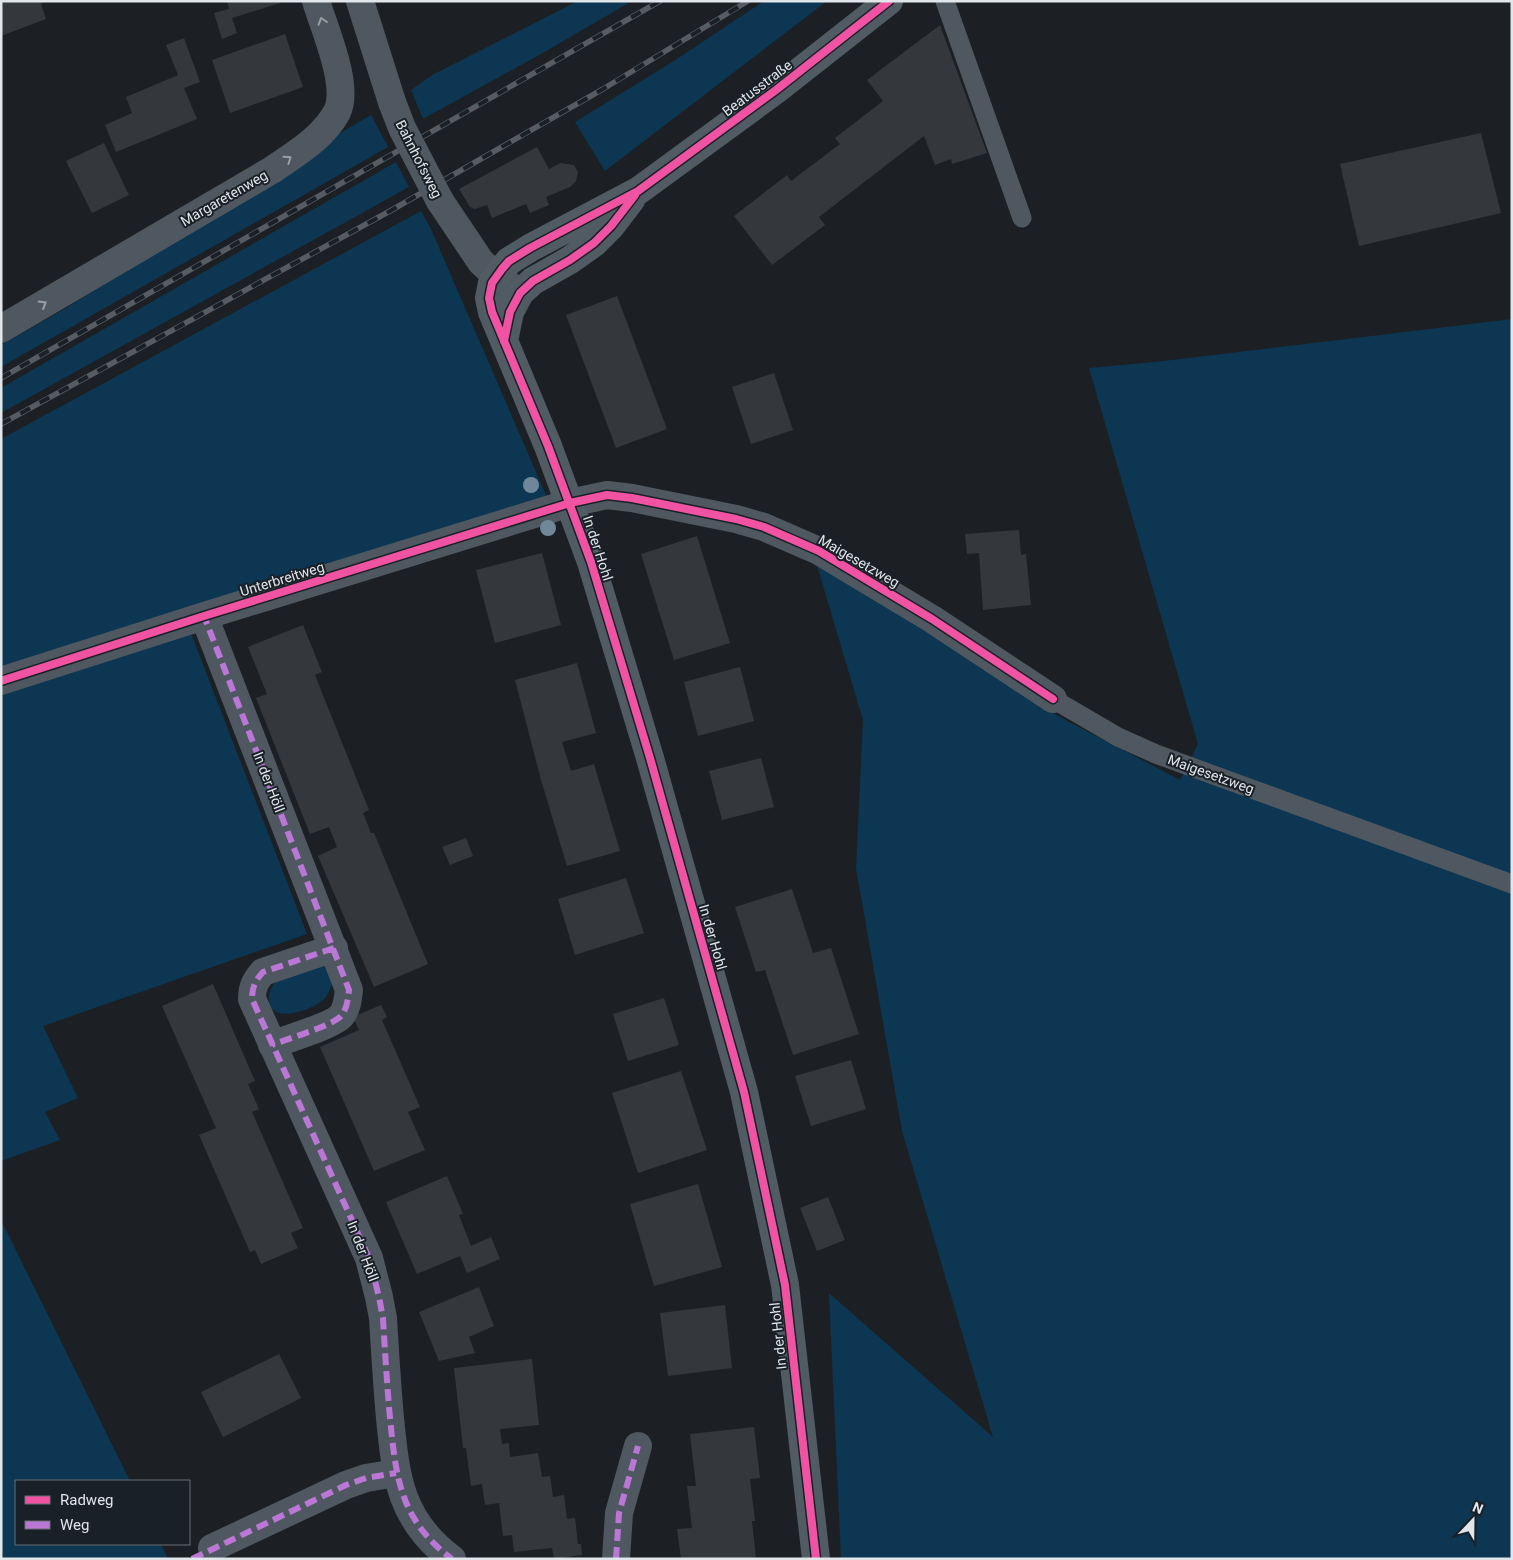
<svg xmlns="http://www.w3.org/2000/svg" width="1513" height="1560" viewBox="0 0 1513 1560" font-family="Roboto,sans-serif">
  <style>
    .green { fill: #0c3651 }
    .building { fill: #34373b }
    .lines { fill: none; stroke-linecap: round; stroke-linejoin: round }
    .lane { stroke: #4f5860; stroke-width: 19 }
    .street { stroke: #4f5860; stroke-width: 28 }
    .secondary { stroke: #515b63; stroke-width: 28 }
    .rail-casing { stroke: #575c62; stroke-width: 5.5 }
    .rail { stroke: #192027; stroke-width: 4; stroke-dasharray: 11; stroke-linecap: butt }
    .street-bridge { stroke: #4f5860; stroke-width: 28 }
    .quiet { stroke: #ba77d6; stroke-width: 6; stroke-dasharray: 12 6; stroke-linecap: butt }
    .cycleway-casing { stroke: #192027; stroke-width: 11 }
    .cycleway { stroke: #f153a3; stroke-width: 8 }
    .tree { fill: #70879a }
    .oneway { stroke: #989fa5 }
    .labels { text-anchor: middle; stroke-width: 4; stroke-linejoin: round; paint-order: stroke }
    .street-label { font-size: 14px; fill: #e1e6ea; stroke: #192027 }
  </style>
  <rect width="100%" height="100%" fill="#1c2024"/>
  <path class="green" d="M578 1H632L541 54 423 119 411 90 432 75Z
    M764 1H827L605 171 575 122 677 59Z
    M371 115 388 147 1 367V345C129 276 245 187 371 115Z
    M396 162 409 187 1 413V388Z
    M421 211 431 229 549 502 182 610 307 934 43 1026 78 1098 45 1112 60 1140 1 1161V439Z
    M1512 319V1559H841L829 1293 993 1437 902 1131 856 868 863 720 815 559 1058 716 1180 780 1198 744 1089 368 1155 362Z
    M314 963 329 965 334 979C331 986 329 995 323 1000 311 1011 265 1027 269 995 270 991 272 985 276 982 286 974 302 969 314 963Z
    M1 1220 130 1481H16V1544H161L168 1559H1Z"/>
  <path class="building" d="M1 1H46L41 4 46 19 1 36Z
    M227 1H280V3L232 18 237 33 222 39 214 13 229 9Z
    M940 25 987 153 952 164 951 159 935 165 924 136 819 217 825 225 772 265 734 216 787 175 791 181 840 144 835 138 883 101 867 80Z
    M285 34 303 87 230 113 212 60Z
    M184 38 200 82 184 88 197 119 116 152 105 125 132 113 126 97 178 75 166 45Z
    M1481 133 1501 213 1359 246 1340 164Z
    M104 143 129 195 92 213 66 161Z
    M537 147 549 169 561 163 574 165 578 172 576 181 570 187 546 197 549 205 530 213 526 204 492 218 487 205 475 209 470 207 459 189Z
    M617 296 667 429 616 448 566 315Z
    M774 373 793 430 751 444 732 387Z
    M1019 530 1021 555 1026 554 1031 605 983 610 979 553 967 554 965 534Z
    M697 536 730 643 674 660 641 554Z
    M542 553 561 625 495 643 476 570Z
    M303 625 322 672 315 675 369 810 363 813 371 833H374L428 964 374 987 318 856 337 847 329 827 310 834 256 698 267 694 248 647Z
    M577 663 596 733 562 742 571 771 594 764 620 851 567 866 541 780 515 680Z
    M740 667 754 721 698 736 684 682Z
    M761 758 774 807 722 820 709 771Z
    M466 838 473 856 450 865 442 847Z
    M626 878 644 933 575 955 558 899Z
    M792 889 813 953 831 948 859 1034 793 1055 765 970 756 972 735 907Z
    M213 984 255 1081 248 1084 259 1109 252 1112 303 1228 291 1233 298 1248 261 1264 255 1250 250 1252 199 1135 216 1128 162 1006Z
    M664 998 679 1045 628 1061 613 1014Z
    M381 1005 387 1017 382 1020 420 1107 408 1112 425 1150 374 1171 320 1047 359 1030 353 1017Z
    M851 1060 866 1109 811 1126 795 1076Z
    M681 1071 707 1150 638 1173 612 1093Z
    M447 1176 463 1214 459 1215 471 1246 491 1237 500 1259 467 1273 460 1256 417 1274 386 1202Z
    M698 1184 722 1267 654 1286 630 1204Z
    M828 1197 845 1240 817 1251 800 1208Z
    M479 1287 494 1326 469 1337 475 1353 439 1361 419 1312Z
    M725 1305 732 1368 668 1376 660 1313Z
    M279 1354 301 1398 223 1437 201 1392Z
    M532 1359 539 1425 500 1429 502 1444 509 1443 510 1457 538 1453 542 1477 550 1476 553 1497 564 1495 567 1519 575 1518 578 1544H581L582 1555 554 1559 552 1548 514 1552 512 1535 503 1536 499 1503 485 1505 482 1484 471 1486 466 1448H463L454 1368Z
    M754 1427 760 1478 750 1479 755 1521H752L756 1559H681L677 1529 692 1528 687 1486H696L690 1434Z"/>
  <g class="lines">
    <path class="lane" d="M945 1 1022 218
      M1053 699 1118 737 1156 754 1512 884"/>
    <path class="street" d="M360 1 392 102
      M440 201 481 262 496 276 516 290
      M1 329 272 170C295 154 323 138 337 112 350 86 324 28 316 1
      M204 616 349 990C348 999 347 1009 341 1016 332 1026 286 1039 272 1045
      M1 681 204 616 570 503 607 495 632 498 736 519 764 527 819 551 932 619 1053 699
      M334 948 263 972C255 981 252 987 252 999L369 1258 379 1297 383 1318C385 1352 387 1385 390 1418 396 1478 400 1520 452 1559
      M212 1548 346 1485 366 1478 396 1473
      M616 1559 619 1513 638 1446"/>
    <path class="secondary" d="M504 341 510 312 520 293 533 281 570 260 594 243 611 226 631 200
      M816 1559 785 1285 744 1092 650 758 591 562 548 446 492 312 489 298 492 283 502 269 509 261 530 248 638 191 776 90 889 1"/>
    <defs>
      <path id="rail" d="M1 378 660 1
        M1 424 390 211 603 89 748 1"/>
    </defs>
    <use href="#rail" class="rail-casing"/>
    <use href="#rail" class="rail"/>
    <path class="street-bridge" d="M392 102 402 128 440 201"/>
    <path class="quiet" d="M207 615 204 616 349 990C348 999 347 1009 341 1016 332 1026 286 1039 272 1045
      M334 948 263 972C255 981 252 987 252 999L369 1258 379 1297 383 1318C385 1352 387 1385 390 1418 396 1478 400 1520 452 1559
      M192 1559 346 1485 366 1478 396 1473
      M616 1559 619 1513 638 1446"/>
    <defs>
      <path id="cycleway" d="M504 341 510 312 520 293 533 281 570 260 594 243 611 226 635 195
        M1 681 204 616 570 503 607 495 632 498 736 519 764 527 819 551 932 619 1053 699
        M816 1559 785 1285 744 1092 650 758 591 562 548 446 492 312 489 298 492 283 502 269 509 261 530 248 638 191 776 90 889 1"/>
    </defs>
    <use href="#cycleway" class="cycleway-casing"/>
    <use href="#cycleway" class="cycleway"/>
  </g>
  <g class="tree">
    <circle cx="531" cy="485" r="8"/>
    <circle cx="548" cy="528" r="8"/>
  </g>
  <defs><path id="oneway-chevron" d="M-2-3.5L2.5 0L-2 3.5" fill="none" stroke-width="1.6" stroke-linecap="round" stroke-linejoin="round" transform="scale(1.25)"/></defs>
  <g class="oneway">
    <use href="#oneway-chevron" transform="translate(322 21) rotate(-108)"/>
    <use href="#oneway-chevron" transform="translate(288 159) rotate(-34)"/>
    <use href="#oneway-chevron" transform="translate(43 304) rotate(-31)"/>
  </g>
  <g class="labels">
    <g class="street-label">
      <text transform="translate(757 88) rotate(-37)" y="5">Beatusstraße</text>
      <text transform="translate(419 159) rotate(63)" y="5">Bahnhofsweg</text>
      <text transform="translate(224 198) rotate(-30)" y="5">Margaretenweg</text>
      <text transform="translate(598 548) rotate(72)" y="5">In der Hohl</text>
      <text transform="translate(859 561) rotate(30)" y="5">Maigesetzweg</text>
      <text transform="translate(282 579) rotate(-17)" y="5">Unterbreitweg</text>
      <text transform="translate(1211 774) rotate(20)" y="5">Maigesetzweg</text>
      <text transform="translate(269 782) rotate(69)" y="5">In der Höll</text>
      <text transform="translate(713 937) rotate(74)" y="5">In der Hohl</text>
      <text transform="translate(363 1251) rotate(69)" y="5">In der Höll</text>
      <text transform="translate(778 1336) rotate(-96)" y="5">In der Hohl</text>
    </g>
  </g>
  <rect width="1513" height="1560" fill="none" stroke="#e1e6ea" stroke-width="5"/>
  <rect x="15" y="1480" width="175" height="65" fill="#192027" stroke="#696f75"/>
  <rect x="25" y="1496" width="25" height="8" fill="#f153a3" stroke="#696f75"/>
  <text x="60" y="1505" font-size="15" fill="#e1e6ea">Radweg</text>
  <rect x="25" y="1521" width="25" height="8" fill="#ba77d6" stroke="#696f75"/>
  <text x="60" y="1530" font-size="15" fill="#e1e6ea">Weg</text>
  <g transform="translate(1473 1520) rotate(22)" stroke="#192027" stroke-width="4" paint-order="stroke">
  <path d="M0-4L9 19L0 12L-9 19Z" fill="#e1e6ea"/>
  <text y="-8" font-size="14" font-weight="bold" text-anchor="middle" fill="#e1e6ea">N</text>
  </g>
</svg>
